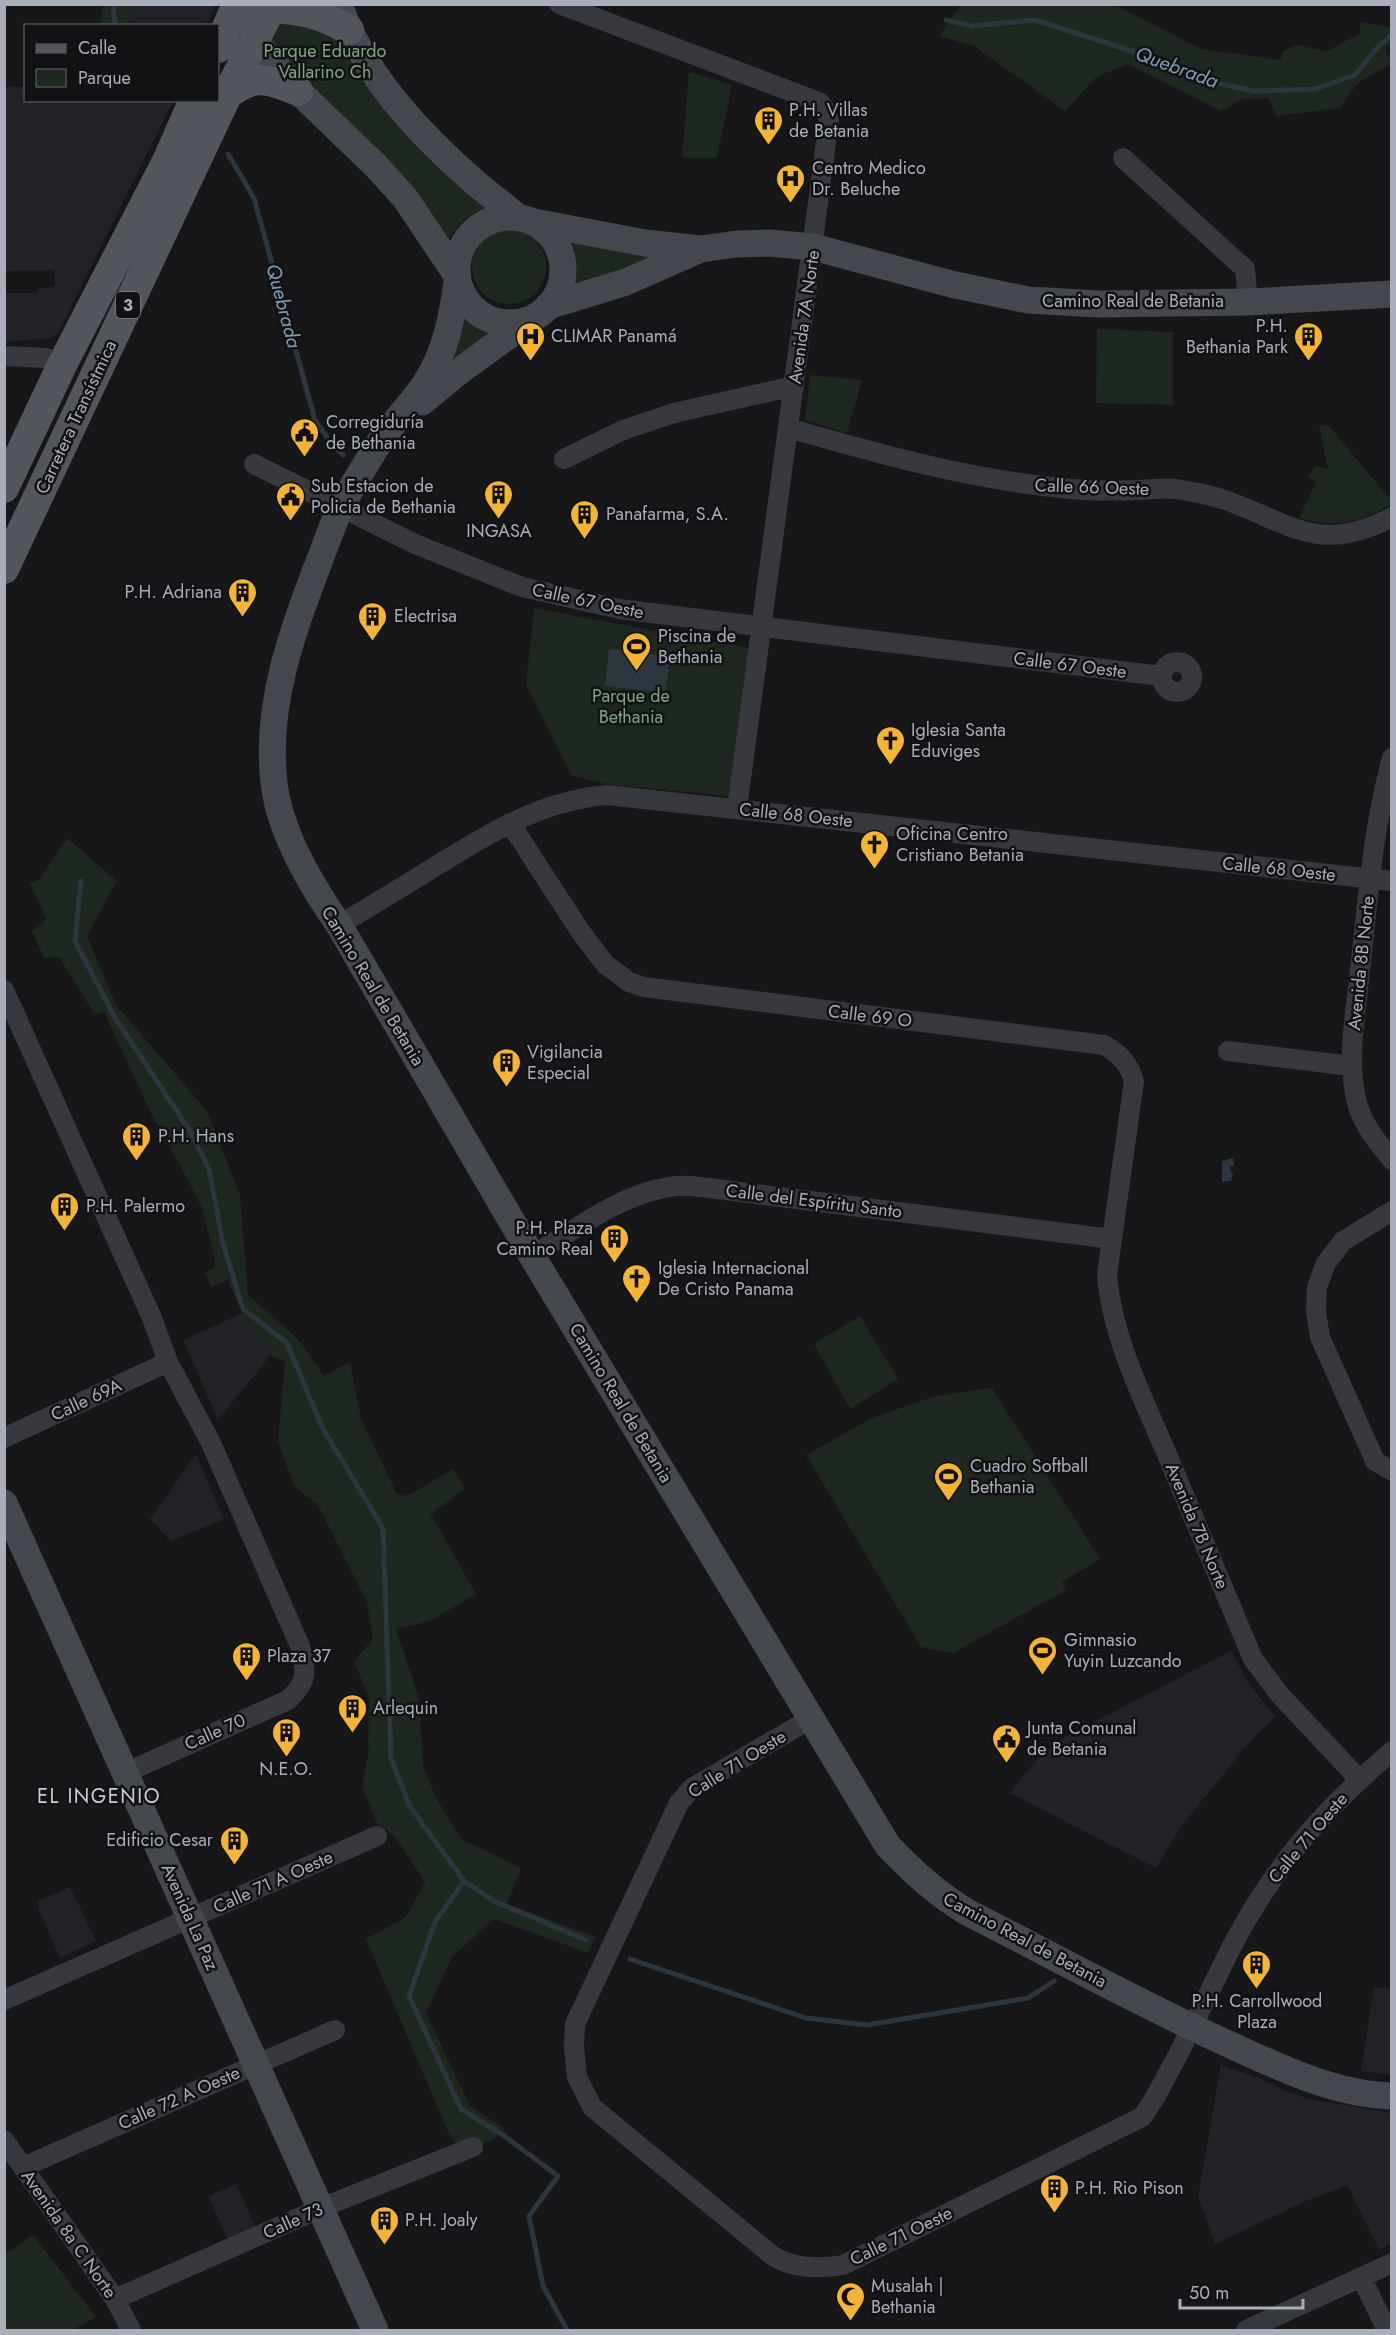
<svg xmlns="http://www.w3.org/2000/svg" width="1396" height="2335" viewBox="0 0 1396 2335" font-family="Jost,sans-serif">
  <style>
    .built { fill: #232327 }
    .green { fill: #1f2820 }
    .water { fill: #2d363e }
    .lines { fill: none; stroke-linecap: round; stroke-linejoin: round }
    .stream { stroke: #2d363e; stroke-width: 5 }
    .street { stroke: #38393f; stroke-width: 20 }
    .secondary { stroke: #46484f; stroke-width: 27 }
    .primary { stroke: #54565e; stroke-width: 30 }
    .labels { text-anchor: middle; stroke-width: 5; stroke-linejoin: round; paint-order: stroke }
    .shield { fill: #121215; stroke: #7c7f88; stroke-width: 1.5 }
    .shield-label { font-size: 16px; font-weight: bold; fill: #a9aeb9 }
    .park-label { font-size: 18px; fill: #80a582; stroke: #121215 }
    .poi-label { font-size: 18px; fill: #a9aeb9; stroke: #121215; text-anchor: start }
    .street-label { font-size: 18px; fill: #a9aeb9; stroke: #121215 }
    .water-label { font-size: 20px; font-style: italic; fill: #809cb5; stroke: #121215 }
    .neighbourhood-label { font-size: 20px; letter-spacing: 1.5px; fill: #cacdd5; stroke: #121215 }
  </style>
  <rect width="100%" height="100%" fill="#171719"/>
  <path class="built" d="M130 5H215L206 25 128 26Z
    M25 86 26 100 173 101 58 333 51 338 5 342V293H37L38 288 55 287 54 270 5 271V88Z
    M234 1317 275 1350 218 1420 183 1340Z
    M196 1454 224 1519 171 1541 150 1519Z
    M1231 1651 1247 1681 1275 1717 1253 1738 1183 1824 1156 1868 1010 1793 1022 1776 1043 1753 1063 1738Z
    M70 1887 96 1941 60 1958 39 1910 37 1901Z
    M1374 1987 1391 1989V2075L1361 2071Z
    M1221 2065 1257 2077 1279 2088 1308 2099 1391 2113V2244L1379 2250 1347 2185 1306 2201 1215 2244 1198 2197Z
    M236 2184 256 2227 228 2240 208 2196Z"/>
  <path class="green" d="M103 5H130L128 25H100Z
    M961 5 1097 4 1121 8 1201 49 1281 60 1282 52 1296 45 1327 51 1359 34 1361 22 1391 28V44L1385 48 1391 64 1359 82 1339 108 1276 116 1269 98 1243 99 1221 111 1128 64 1096 77 1065 111 974 46 939 36Z
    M276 15 346 39 488 206C469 213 458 225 447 242L307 89 267 34Z
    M689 72 732 85 717 158H682Z
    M472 267a37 37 0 1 1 74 0a37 37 0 1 1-74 0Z
    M570 241 660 258 573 287C577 270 577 258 570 241Z
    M463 317 493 332 464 360 448 362Z
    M1097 329 1173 332V405L1096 403Z
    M810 375 862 380 847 433 805 420Z
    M1328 425 1391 500V504C1359 523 1336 528 1299 518L1316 482 1308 478 1315 465 1328 469 1319 426Z
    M534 608 758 650 739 797 606 784 572 776 526 684Z
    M67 838 117 881 87 936 116 1005 207 1111 240 1195 248 1295 298 1339 324 1376 350 1362 361 1419 397 1494 407 1496 453 1469 465 1489 431 1514 476 1594 430 1621 396 1629 419 1698 423 1765 435 1796 461 1839 521 1868 507 1904 596 1937 588 1953 494 1919 452 1957 426 2013 470 2106 505 2129 489 2142 459 2148 448 2132 366 1939 406 1917 425 1882 396 1838 377 1823 362 1787 368 1755 369 1698 354 1661 373 1639 367 1602 318 1505 294 1486 278 1441 285 1362 270 1355 274 1350 234 1317 242 1313 228 1280 211 1287 205 1272 214 1268 215 1260 202 1208 187 1178 150 1111 104 1012 95 1015 59 957 44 958 32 931 46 919 30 883 40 879Z
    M860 1316 898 1379 850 1409 814 1344Z
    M992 1388 1100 1559 1062 1582 1066 1590 953 1653 921 1647 806 1455 872 1418 935 1396Z
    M33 2235 96 2317 72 2330H5V2254Z"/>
  <path class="water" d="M609 649 670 656 665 693 605 686Z
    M1233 1158 1234 1165 1230 1167 1231 1173H1233L1231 1181 1222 1182V1161Z"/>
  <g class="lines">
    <path class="stream" d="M113 4 115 26
      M946 20 972 26 1035 20 1157 59 1212 82 1254 91 1315 89 1355 75 1376 49 1392 34
      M228 154 254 198 315 420 331 443 343 455
      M81 881 75 941 114 1016 190 1131 209 1169 223 1243 243 1309 287 1343 322 1427 383 1528 391 1758 409 1805 464 1881 435 1922 409 1996 461 2109 503 2135 558 2176 529 2216 543 2286 567 2330
      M464 1881 496 1902 586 1940
      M630 1959 806 2018 867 2025 1028 1998 1054 1981"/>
    <path class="street" d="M559 4 819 102 826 111 829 120 737 809
      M1123 158 1245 269 1248 302
      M4 356 46 358 62 365
      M788 428C879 454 968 479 1062 488 1086 491 1111 491 1135 490 1148 490 1163 487 1176 489 1192 492 1209 494 1225 500 1292 524 1319 555 1392 517
      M564 459 623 430 674 413 794 386
      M254 464 415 544 522 587 619 609 1161 676
      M1162 677a15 15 0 1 1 30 0a15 15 0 1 1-30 0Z
      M1392 758C1373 827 1368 899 1360 970 1356 1014 1345 1062 1358 1106 1364 1126 1378 1143 1392 1160
      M510 823 580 931 605 964 629 982 644 987 1104 1045C1120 1054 1129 1064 1134 1081L1107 1275C1112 1337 1142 1396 1166 1452 1195 1521 1224 1590 1253 1659L1280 1695 1359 1779
      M339 925C371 906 404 886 436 866 489 833 543 800 607 795L1392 881
      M4 990 152 1318 168 1362 211 1443 300 1646C306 1673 309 1680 288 1700L125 1773
      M1228 1051 1351 1066
      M1392 1211 1343 1241 1326 1263 1317 1287 1316 1312 1320 1337 1375 1461 1392 1471
      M532 1256C577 1228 623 1192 676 1186 687 1185 698 1187 709 1188L1112 1239
      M4 1438 168 1362
      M810 1719 692 1788 679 1803 575 2024 574 2047 577 2077 592 2107 773 2256C794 2269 819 2269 843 2265L1142 2117C1155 2100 1164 2081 1174 2062 1194 2025 1212 1986 1231 1948 1273 1867 1323 1810 1392 1751
      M4 2000 377 1836
      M4 2140 115 2299 131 2330
      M23 2167 335 2030
      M1361 2277 1387 2330
      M115 2299 321 2208 473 2147
      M1246 2330 1392 2263"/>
    <path class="secondary" d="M339 4C364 76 421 136 478 185 491 196 505 206 517 217
      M240 29 254 41 298 91 376 166 405 198 456 274
      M457 270a53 53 0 1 1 106 0a53 53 0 1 1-106 0Z
      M534 222 645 243 701 249 737 244 769 243 813 247 951 284 1028 300 1098 304 1248 302 1392 294
      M457 281C452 319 446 351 425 384 410 406 390 425 375 449 364 468 351 487 341 507 332 525 326 544 319 562 292 631 265 707 274 782 279 832 311 885 339 925L532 1256 888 1846C914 1873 936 1893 967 1912 1053 1956 1137 2002 1224 2042 1277 2066 1332 2094 1392 2096
      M548 306 626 282 701 249
      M422 402 457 373 530 320
      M4 1503 375 2330"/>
    <path class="primary" d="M230 20C266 0 315 9 349 30
      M218 48 237 4
      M227 95C254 73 268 79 298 91
      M4 488 62 365 168 159 194 100
      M4 569 227 95 273 4"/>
  </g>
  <defs>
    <symbol id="building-pin" viewBox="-11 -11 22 30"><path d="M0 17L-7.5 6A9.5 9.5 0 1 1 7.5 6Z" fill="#f5b434" stroke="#121215"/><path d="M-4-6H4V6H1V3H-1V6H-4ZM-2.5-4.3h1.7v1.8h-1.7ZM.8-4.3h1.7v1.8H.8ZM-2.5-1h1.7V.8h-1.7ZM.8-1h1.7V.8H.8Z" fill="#111"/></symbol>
    <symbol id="hospital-pin" viewBox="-11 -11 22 30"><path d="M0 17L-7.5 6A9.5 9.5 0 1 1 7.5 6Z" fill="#f5b434" stroke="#121215"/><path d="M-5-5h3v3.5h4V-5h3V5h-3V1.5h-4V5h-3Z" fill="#111"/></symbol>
    <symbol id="civic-pin" viewBox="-11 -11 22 30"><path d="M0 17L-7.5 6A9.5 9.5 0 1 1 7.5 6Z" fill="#f5b434" stroke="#121215"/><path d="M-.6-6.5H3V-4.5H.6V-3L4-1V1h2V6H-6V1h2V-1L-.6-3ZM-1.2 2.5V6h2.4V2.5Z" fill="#111"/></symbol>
    <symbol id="stadium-pin" viewBox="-11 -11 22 30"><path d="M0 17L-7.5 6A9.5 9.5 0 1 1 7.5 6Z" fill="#f5b434" stroke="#121215"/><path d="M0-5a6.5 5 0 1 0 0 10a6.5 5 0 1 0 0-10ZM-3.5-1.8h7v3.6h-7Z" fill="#111"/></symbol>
    <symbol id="church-pin" viewBox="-11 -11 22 30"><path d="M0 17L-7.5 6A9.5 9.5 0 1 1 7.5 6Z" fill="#f5b434" stroke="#121215"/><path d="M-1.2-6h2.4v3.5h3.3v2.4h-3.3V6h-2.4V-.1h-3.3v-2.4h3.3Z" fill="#111"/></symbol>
    <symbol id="mosque-pin" viewBox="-11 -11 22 30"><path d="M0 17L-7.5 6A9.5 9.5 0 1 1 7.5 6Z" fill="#f5b434" stroke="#121215"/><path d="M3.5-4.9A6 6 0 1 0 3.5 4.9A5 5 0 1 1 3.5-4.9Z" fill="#111"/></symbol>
  </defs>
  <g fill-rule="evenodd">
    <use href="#building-pin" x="752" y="104" width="33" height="45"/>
    <use href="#hospital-pin" x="774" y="162" width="33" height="45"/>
    <use href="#hospital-pin" x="514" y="320" width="33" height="45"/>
    <use href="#building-pin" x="1292" y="320" width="33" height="45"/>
    <use href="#civic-pin" x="288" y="416" width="33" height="45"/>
    <use href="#building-pin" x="482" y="478" width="33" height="45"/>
    <use href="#civic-pin" x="274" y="480" width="33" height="45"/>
    <use href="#building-pin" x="568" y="498" width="33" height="45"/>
    <use href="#building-pin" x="226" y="576" width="33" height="45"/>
    <use href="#building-pin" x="356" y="600" width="33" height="45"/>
    <use href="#stadium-pin" x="620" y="630" width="33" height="45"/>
    <use href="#church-pin" x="874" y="724" width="33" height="45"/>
    <use href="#church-pin" x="858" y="828" width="33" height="45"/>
    <use href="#building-pin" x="490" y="1046" width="33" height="45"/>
    <use href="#building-pin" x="120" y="1120" width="33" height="45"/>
    <use href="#building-pin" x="48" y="1190" width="33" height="45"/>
    <use href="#building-pin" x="598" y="1222" width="33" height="45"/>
    <use href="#church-pin" x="620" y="1262" width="33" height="45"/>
    <use href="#stadium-pin" x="932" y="1460" width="33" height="45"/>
    <use href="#stadium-pin" x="1026" y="1634" width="33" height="45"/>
    <use href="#building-pin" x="230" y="1640" width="33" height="45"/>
    <use href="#building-pin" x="336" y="1692" width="33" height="45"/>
    <use href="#building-pin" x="270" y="1716" width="33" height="45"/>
    <use href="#civic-pin" x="990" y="1722" width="33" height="45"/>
    <use href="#building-pin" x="218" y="1824" width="33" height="45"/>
    <use href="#building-pin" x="1240" y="1948" width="33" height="45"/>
    <use href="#building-pin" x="1038" y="2172" width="33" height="45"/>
    <use href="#building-pin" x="368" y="2204" width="33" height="45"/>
    <use href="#mosque-pin" x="834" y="2280" width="33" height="45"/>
  </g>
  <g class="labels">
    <rect class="shield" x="116" y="292" width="24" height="26" rx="4.5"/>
    <g class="shield-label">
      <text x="128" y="311">3</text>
    </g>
    <g class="park-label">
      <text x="325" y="57">Parque Eduardo<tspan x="325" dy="21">Vallarino Ch</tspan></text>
      <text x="631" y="702">Parque de<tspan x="631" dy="21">Bethania</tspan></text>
    </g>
    <g class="poi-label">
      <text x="789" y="116">P.H. Villas<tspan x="789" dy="21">de Betania</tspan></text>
      <text x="812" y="174">Centro Medico<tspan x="812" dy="21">Dr. Beluche</tspan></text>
      <text x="1288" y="332" text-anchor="end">P.H.<tspan x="1288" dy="21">Bethania Park</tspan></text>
      <text x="551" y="342">CLIMAR Panamá</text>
      <text x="326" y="428">Corregiduría<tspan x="326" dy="21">de Bethania</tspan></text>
      <text x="311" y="492">Sub Estacion de<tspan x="311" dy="21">Policia de Bethania</tspan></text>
      <text x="606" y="520">Panafarma, S.A.</text>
      <text x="499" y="537" text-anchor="middle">INGASA</text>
      <text x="222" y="598" text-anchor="end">P.H. Adriana</text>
      <text x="394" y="622">Electrisa</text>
      <text x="658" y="642">Piscina de<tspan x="658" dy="21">Bethania</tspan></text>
      <text x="911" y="736">Iglesia Santa<tspan x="911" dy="21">Eduviges</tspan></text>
      <text x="896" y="840">Oficina Centro<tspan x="896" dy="21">Cristiano Betania</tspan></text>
      <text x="527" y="1058">Vigilancia<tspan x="527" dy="21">Especial</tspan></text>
      <text x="158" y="1142">P.H. Hans</text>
      <text x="86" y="1212">P.H. Palermo</text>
      <text x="593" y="1234" text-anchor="end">P.H. Plaza<tspan x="593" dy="21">Camino Real</tspan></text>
      <text x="658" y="1274">Iglesia Internacional<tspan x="658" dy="21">De Cristo Panama</tspan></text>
      <text x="970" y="1472">Cuadro Softball<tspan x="970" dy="21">Bethania</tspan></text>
      <text x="1064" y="1646">Gimnasio<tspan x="1064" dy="21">Yuyin Luzcando</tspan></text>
      <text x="267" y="1662">Plaza 37</text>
      <text x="373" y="1714">Arlequin</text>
      <text x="1027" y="1734">Junta Comunal<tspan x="1027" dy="21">de Betania</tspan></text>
      <text x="286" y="1775" text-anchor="middle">N.E.O.</text>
      <text x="213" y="1846" text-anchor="end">Edificio Cesar</text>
      <text x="1257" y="2007" text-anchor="middle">P.H. Carrollwood<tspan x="1257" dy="21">Plaza</tspan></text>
      <text x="1075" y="2194">P.H. Rio Pison</text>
      <text x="405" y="2226">P.H. Joaly</text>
      <text x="871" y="2292">Musalah |<tspan x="871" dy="21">Bethania</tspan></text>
    </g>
    <g class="street-label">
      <text x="1133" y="307">Camino Real de Betania</text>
      <text transform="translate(804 317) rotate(-82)" y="6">Avenida 7A Norte</text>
      <text transform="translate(76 417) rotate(-65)" y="6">Carretera Transístmica</text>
      <text transform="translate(1092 487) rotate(2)" y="6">Calle 66 Oeste</text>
      <text transform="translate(588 601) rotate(12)" y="6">Calle 67 Oeste</text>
      <text transform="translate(1070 665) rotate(7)" y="6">Calle 67 Oeste</text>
      <text transform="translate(796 815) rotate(6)" y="6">Calle 68 Oeste</text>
      <text transform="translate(1279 869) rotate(6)" y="6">Calle 68 Oeste</text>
      <text transform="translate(1361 963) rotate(-84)" y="6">Avenida 8B Norte</text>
      <text transform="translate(373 986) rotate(59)" y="6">Camino Real de Betania</text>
      <text transform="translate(870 1016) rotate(7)" y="6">Calle 69 O</text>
      <text transform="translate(814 1201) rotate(7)" y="6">Calle del Espíritu Santo</text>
      <text transform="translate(86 1400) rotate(-25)" y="6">Calle 69A</text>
      <text transform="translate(621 1403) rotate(59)" y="6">Camino Real de Betania</text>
      <text transform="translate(1197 1526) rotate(67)" y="6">Avenida 7B Norte</text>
      <text transform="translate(215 1732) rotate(-24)" y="6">Calle 70</text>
      <text transform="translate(737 1764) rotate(-32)" y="6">Calle 71 Oeste</text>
      <text transform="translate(1308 1838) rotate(-50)" y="6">Calle 71 Oeste</text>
      <text transform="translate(273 1882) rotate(-24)" y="6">Calle 71 A Oeste</text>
      <text transform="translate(190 1917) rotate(66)" y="6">Avenida La Paz</text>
      <text transform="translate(1025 1940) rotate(28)" y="6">Camino Real de Betania</text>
      <text transform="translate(179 2098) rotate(-24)" y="6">Calle 72 A Oeste</text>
      <text transform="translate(293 2221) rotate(-24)" y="6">Calle 73</text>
      <text transform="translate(69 2234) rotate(55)" y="6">Avenida 8a C Norte</text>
      <text transform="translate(901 2236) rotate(-26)" y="6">Calle 71 Oeste</text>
    </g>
    <g class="water-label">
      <text transform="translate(1177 67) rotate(20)" y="7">Quebrada</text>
      <text transform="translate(284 306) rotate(75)" y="7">Quebrada</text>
    </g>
    <g class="neighbourhood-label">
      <text x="99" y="1803">EL INGENIO</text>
    </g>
  </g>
  <rect width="1396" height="2335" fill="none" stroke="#a9aeb9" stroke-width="12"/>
  <rect x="24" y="24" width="195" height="78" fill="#121215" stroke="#4e5057" stroke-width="1.5"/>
  <rect x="36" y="44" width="30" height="9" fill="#54565e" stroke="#4e5057" stroke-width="1.5"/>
  <text x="78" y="54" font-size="18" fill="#a9aeb9">Calle</text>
  <rect x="36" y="69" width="30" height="18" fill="#1f2820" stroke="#4e5057" stroke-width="1.5"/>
  <text x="78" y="84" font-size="18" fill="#a9aeb9">Parque</text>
  <path d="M1180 2299v9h123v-9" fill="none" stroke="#a9aeb9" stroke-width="3"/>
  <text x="1189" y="2299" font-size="18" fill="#a9aeb9" stroke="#121215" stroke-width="4.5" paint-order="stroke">50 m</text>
</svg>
